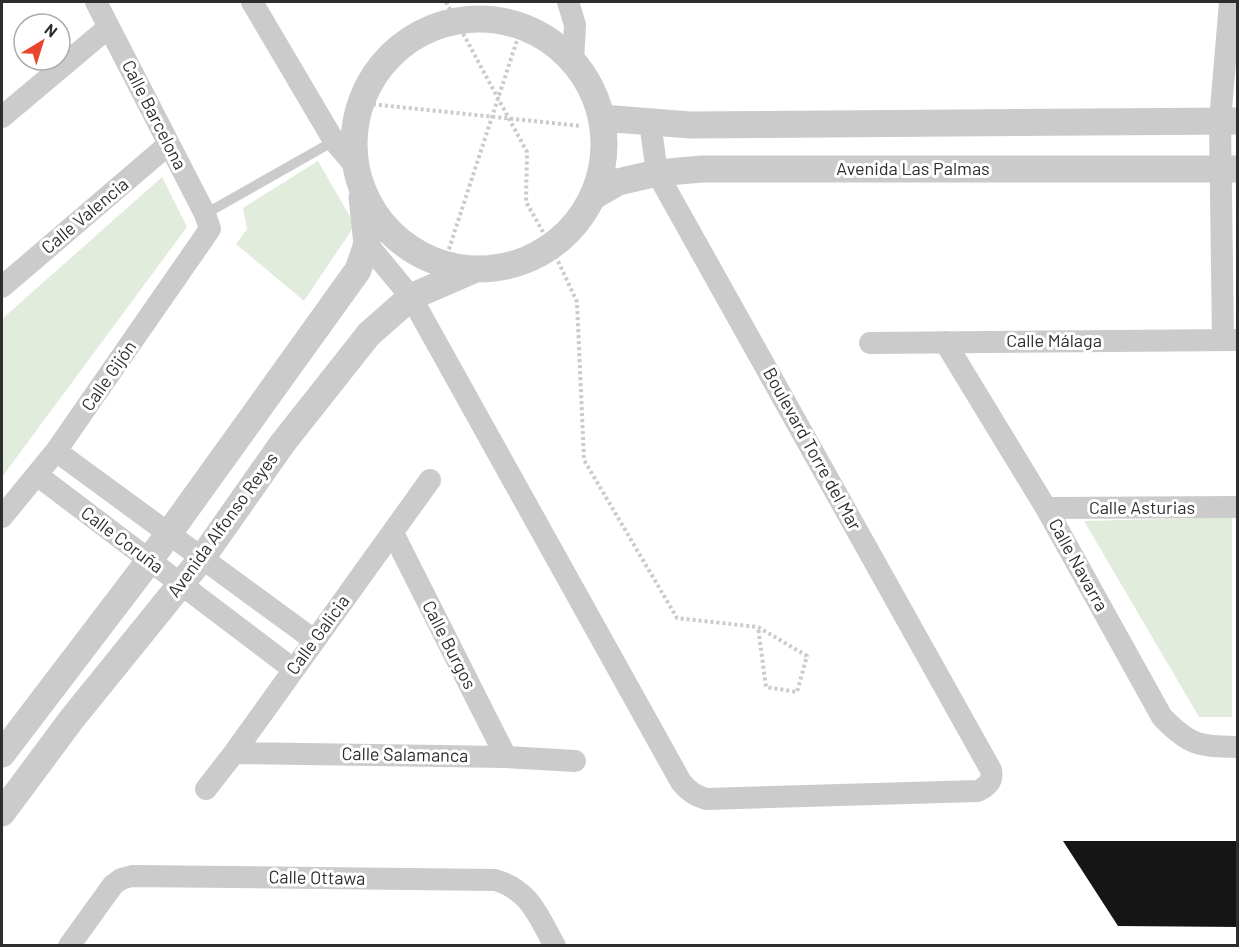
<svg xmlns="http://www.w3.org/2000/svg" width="1239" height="947" viewBox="0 0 1239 947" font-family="Barlow,sans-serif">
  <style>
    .green { fill: #e1ecdc }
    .building { fill: #151515 }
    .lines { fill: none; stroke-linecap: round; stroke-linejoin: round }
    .path { stroke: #cbcbcb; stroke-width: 4; stroke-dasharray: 3 3; stroke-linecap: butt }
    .service { stroke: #cbcbcb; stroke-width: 10 }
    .minor { stroke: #cbcbcb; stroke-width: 22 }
    .tertiary { stroke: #cbcbcb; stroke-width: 27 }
    .labels { text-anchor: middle; stroke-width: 6; stroke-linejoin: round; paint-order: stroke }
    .street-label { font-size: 18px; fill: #2e2e2e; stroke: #fff }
  </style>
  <rect width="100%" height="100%" fill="#fff"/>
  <path class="green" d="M318 161 355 225 304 301 236 244 247 229 243 208Z
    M162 177 187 227 2 477V319Z
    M1232 517V717H1199L1084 521Z"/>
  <path class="building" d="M1063 841H1238V927L1118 926Z"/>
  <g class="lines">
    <path class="path" d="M446 2 527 152 526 202 551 246 577 302 584 460 677 618 758 627 807 656 797 692 766 687 758 627
      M361 103 581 126
      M447 255 521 28"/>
    <path class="service" d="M205 214 334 141"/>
    <path class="minor" d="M252 2 334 141 356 167
      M568 2 575 25 573 62
      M2 117 109 27
      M367 244 411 297 681 782C688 791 695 796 706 799L978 791C988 786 993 781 991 770L657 173 650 122
      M2 287 169 144
      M1223 340 1220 121 1230 2
      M945 342 1046 508 1162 717C1190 746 1199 746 1238 747
      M870 343 1238 340
      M56 451 314 640
      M37 475 293 669
      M1046 508 1238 507
      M2 517 56 451 210 229 205 214 96 2
      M393 533 506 757
      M234 753 506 757 575 761
      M206 789 234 753 430 480
      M69 946 113 885 121 879 132 876 495 880C530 890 538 916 555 946"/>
    <path class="tertiary" d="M354 144a125 125 0 1 1 250 0a125 125 0 1 1-250 0Z
      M602 118 690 125 1238 121
      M594 196 618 182 657 173 702 169H1238
      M2 754 149 561 358 270 367 244 362 197
      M2 813 71 720 202 558 282 444 369 334 411 297 473 270"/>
  </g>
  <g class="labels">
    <g class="street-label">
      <text transform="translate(154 115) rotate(63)" y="6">Calle Barcelona</text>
      <text x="913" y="175">Avenida Las Palmas</text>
      <text transform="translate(85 216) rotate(-40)" y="6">Calle Valencia</text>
      <text x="1054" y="347">Calle Málaga</text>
      <text transform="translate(109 376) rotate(-55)" y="6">Calle Gijón</text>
      <text transform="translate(812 449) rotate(61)" y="6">Boulevard Torre del Mar</text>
      <text x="1142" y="514">Calle Asturias</text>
      <text transform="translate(223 525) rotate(-54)" y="6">Avenida Alfonso Reyes</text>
      <text transform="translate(122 540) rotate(37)" y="6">Calle Coruña</text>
      <text transform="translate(1078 565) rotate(61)" y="6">Calle Navarra</text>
      <text transform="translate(318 635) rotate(-54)" y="6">Calle Galicia</text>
      <text transform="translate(449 645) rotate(63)" y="6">Calle Burgos</text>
      <text transform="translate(405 755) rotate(1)" y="6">Calle Salamanca</text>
      <text transform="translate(317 878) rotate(1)" y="6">Calle Ottawa</text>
    </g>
  </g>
  <rect width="1239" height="947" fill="none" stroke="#2e2e2e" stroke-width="6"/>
  <g transform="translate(42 42) rotate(38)"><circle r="28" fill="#ffffff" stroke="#ababab" stroke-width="1.5"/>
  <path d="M0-4.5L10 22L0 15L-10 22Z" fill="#e9452d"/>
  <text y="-9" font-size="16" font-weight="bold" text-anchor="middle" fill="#2e2e2e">N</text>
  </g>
</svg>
